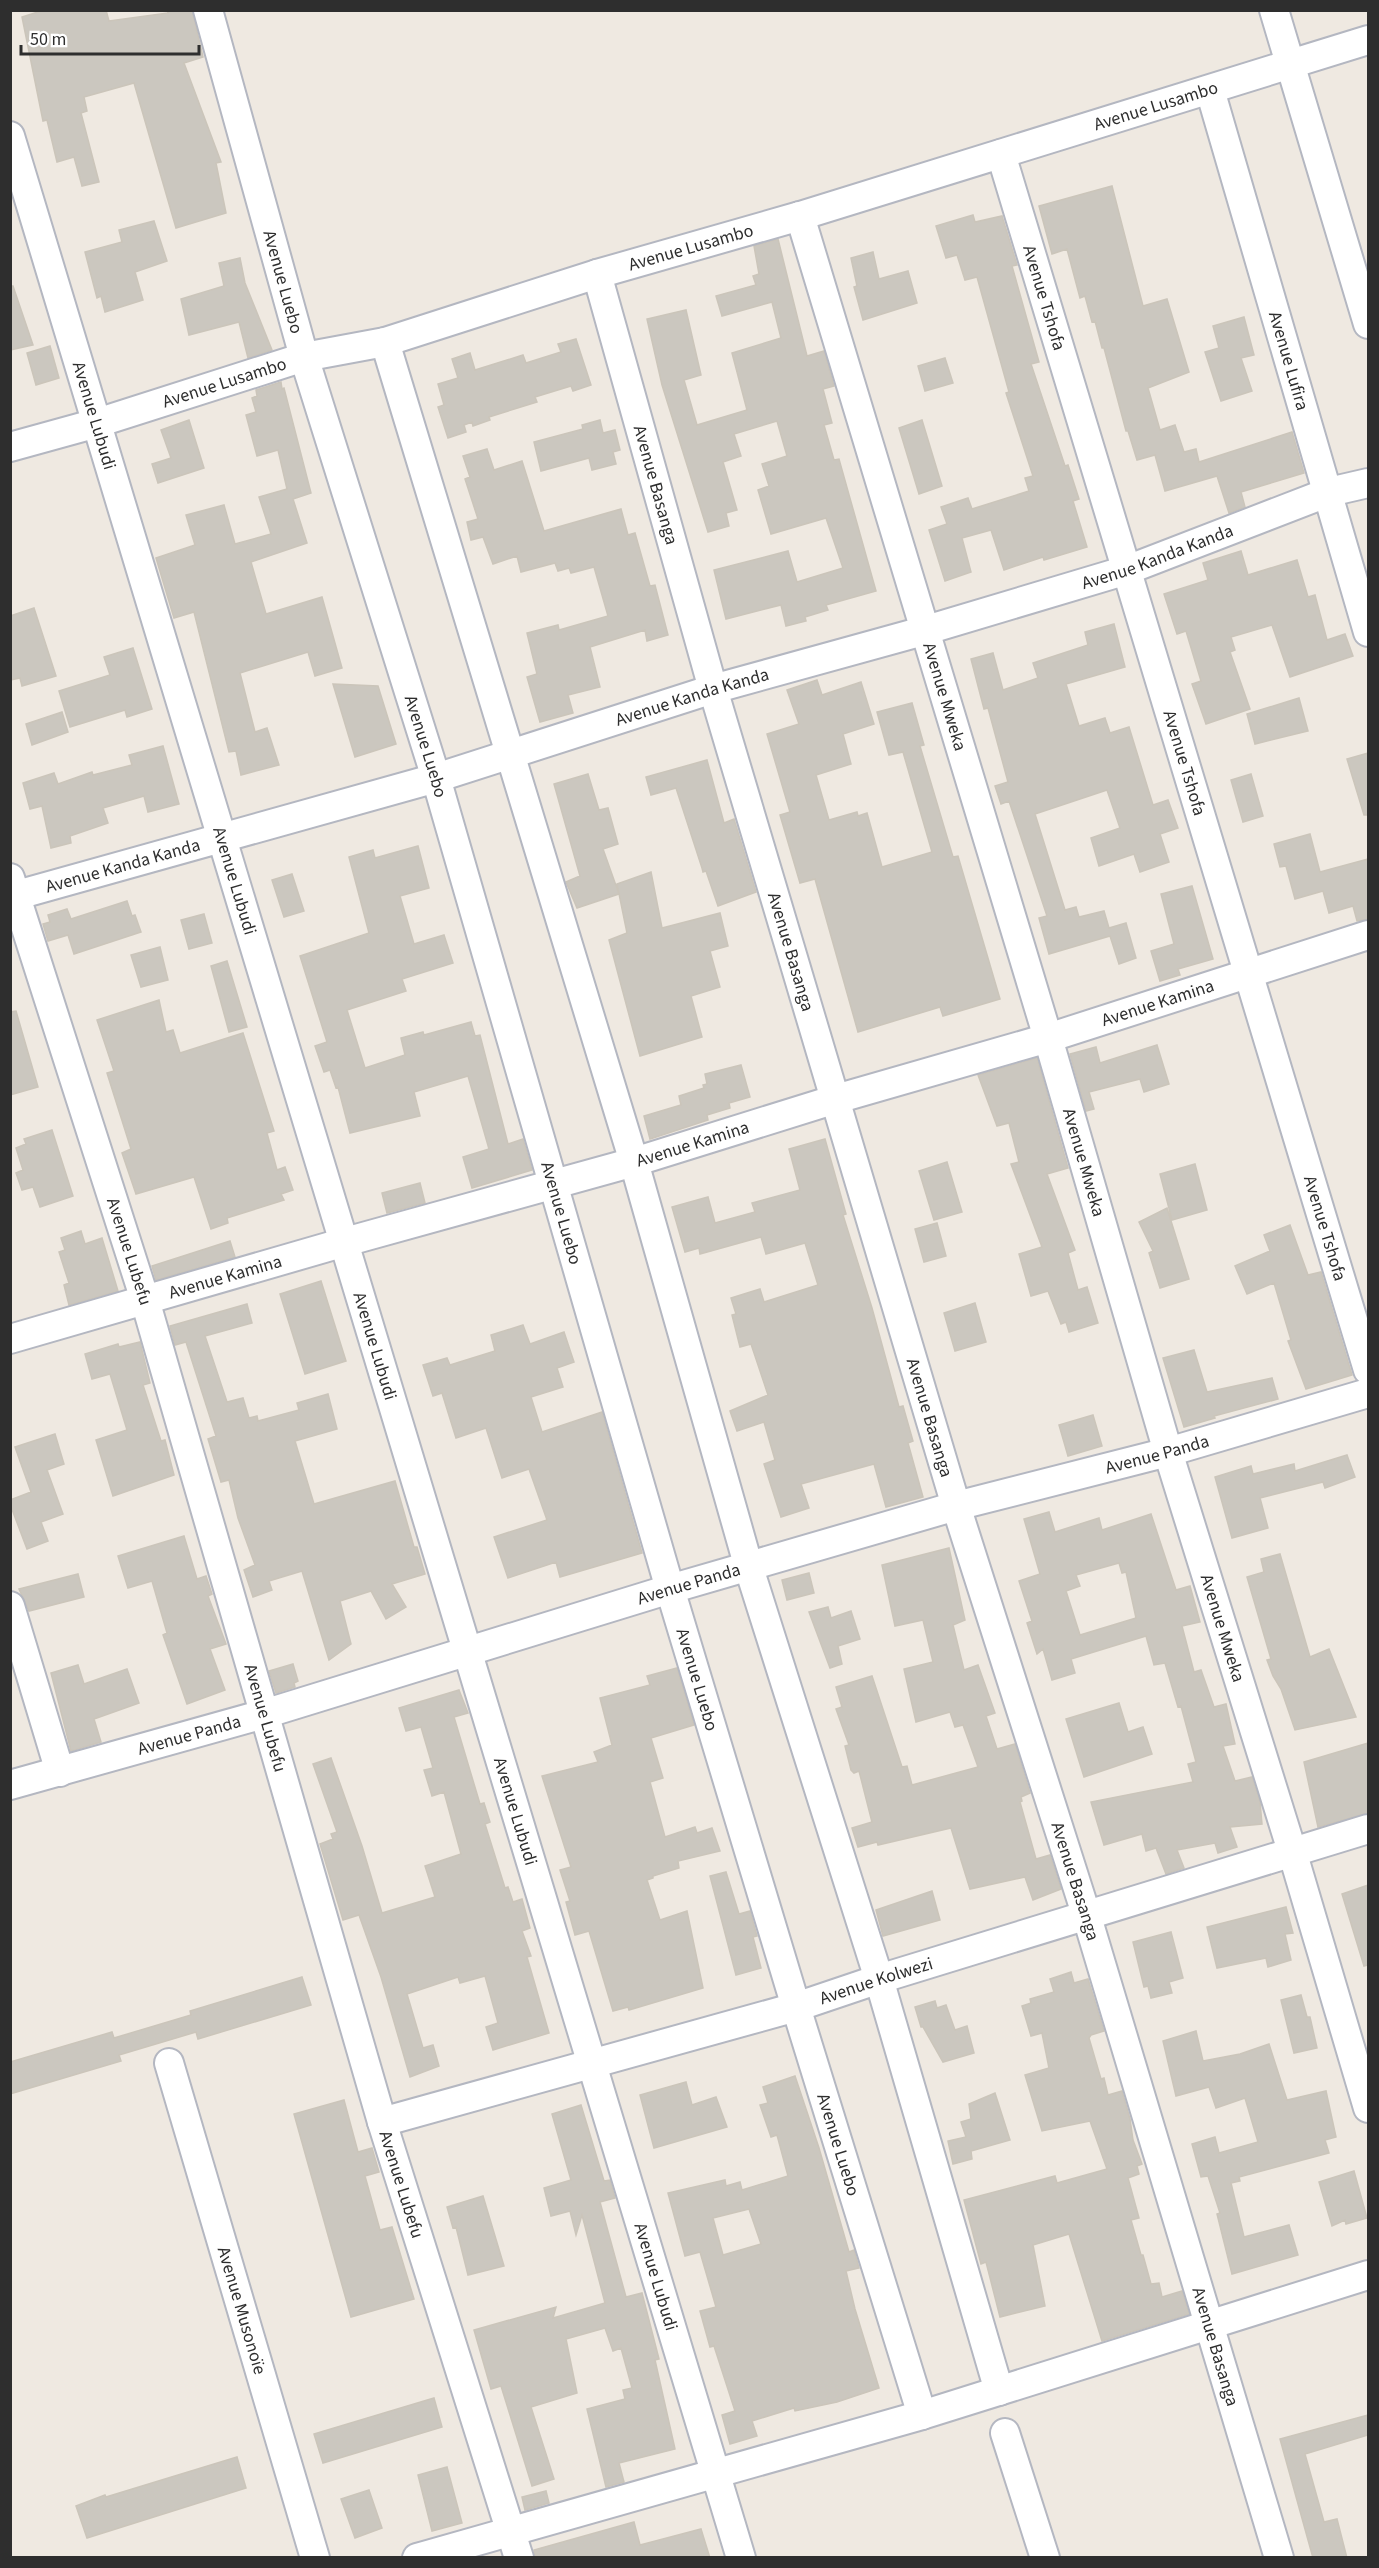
<svg xmlns="http://www.w3.org/2000/svg" width="1379" height="2568" viewBox="0 0 1379 2568" font-family="'Source Sans 3',sans-serif">
  <style>
    .building { fill: #cbc7bf; stroke: #cbc5ba; stroke-width: 1.5; fill-rule: evenodd }
    .lines { fill: none; stroke-linecap: round; stroke-linejoin: round }
    .minor-casing { stroke: #b4b7c1; stroke-width: 32 }
    .minor { stroke: #fff; stroke-width: 28 }
    .labels { text-anchor: middle; stroke-width: 4.5; stroke-linejoin: round; paint-order: stroke }
    .street-label { font-size: 18px; fill: #2e2e2e; stroke: #fff }
  </style>
  <rect width="100%" height="100%" fill="#efe9e1"/>
  <path class="building" d="M44 10H106L109 21 168 13 167 10H192L203 57 184 63 221 162 216 163 226 213 176 228 134 83 84 97 87 111 81 113 99 182 82 186 74 157 57 162 47 120 43 121 22 17Z
    M1112 186 1143 306 1167 299 1189 372 1148 388 1160 430 1175 425 1184 452 1196 449 1199 462 1292 432 1304 473 1241 492 1245 507 1229 513 1217 476 1165 491 1155 455 1137 460 1128 431H1126L1104 348H1102L1095 321 1092 322 1085 296 1080 298 1067 249 1052 254 1039 206Z
    M973 215 975 222 1002 216 1017 265 1012 266 1039 362 1031 364 1065 466 1068 465 1079 499 1073 501 1087 547 1044 560 1043 557 1004 570 991 530 962 538 971 572 945 581 929 530 947 524 941 507 968 498 972 509 1029 491 1025 478 1033 476 1006 393 1009 392 977 277 965 280 957 255 946 258 936 226Z
    M154 221 167 261 135 272 143 300 105 312 101 296 97 298 85 252 122 242 119 230Z
    M778 239 807 356 824 351 834 386 823 389 832 423 824 425 834 460 839 459 876 591 826 605 828 610 805 617 806 621 786 626 781 605 726 619 714 570 788 551 797 582 843 568 826 518 771 534 758 490 769 486 762 464 787 456 777 421 734 434 741 456 723 462 737 510 726 513 729 526 708 532 662 385 647 319 686 310 701 375 684 380 697 425 747 410 732 353 781 338 772 302 722 316 716 296 756 285 753 276 759 274 754 246Z
    M873 252 879 279 908 271 917 303 863 320 854 287 857 286 851 258Z
    M240 258 245 283 272 350 248 358 239 322 189 335 181 299 224 286 219 263Z
    M10 286H13L33 345 10 350Z
    M1244 317 1254 355 1241 358 1252 391 1221 401 1205 352 1219 348 1213 326Z
    M576 339 591 385 573 391 571 386 535 397 537 402 489 417 490 420 473 426 472 422 464 425 466 432 448 438 438 407 444 405 438 384 458 378 452 359 470 353 475 370 523 355 526 363 561 352 558 344Z
    M50 346 59 378 36 385 27 353Z
    M945 358 953 383 925 391 918 366Z
    M281 382 282 389 284 388 311 493 293 499 307 543 251 562 266 614 322 597 342 668 315 676 308 652 240 673 255 732 267 728 279 765 241 775 236 751 229 752 194 612 174 618 156 558 195 545 186 515 224 505 235 544 271 534 259 497 287 489 278 450 257 456 246 415 256 412 252 398 257 396 256 390Z
    M189 420 204 468 158 483 152 464 171 458 161 430Z
    M600 420 603 433 615 430 620 450 613 452 616 464 592 470 589 458 541 471 534 442 583 429 582 425Z
    M922 420 942 486 919 494 899 428Z
    M487 449 494 470 522 461 544 531 621 509 628 535 635 533 650 586 655 585 668 635 647 641 645 630 590 647 600 687 568 695 573 713 540 722 527 677 537 674 527 633 558 625 559 630 608 616 594 567 571 573 569 568 558 571 555 563 521 572 517 556 493 564 483 537 471 540 467 522 478 519 465 479 470 477 463 456Z
    M1241 551 1248 575 1297 560 1308 597 1315 595 1327 640 1345 634 1353 656 1290 677 1272 625 1231 637 1235 650 1230 652 1250 709 1206 724 1192 684 1201 681 1186 631 1177 634 1164 594 1208 580 1203 563Z
    M34 608 56 676 22 686 20 678 10 680V616Z
    M1114 624 1125 667 1066 684 1079 726 1105 718 1110 733 1129 727 1153 805 1168 800 1178 828 1160 834 1169 862 1140 872 1134 854 1099 866 1091 838 1120 828 1107 790 1035 814 1065 910 1076 907 1079 917 1104 911 1109 928 1126 923 1136 958 1119 964 1110 936 1049 954 1039 918 1047 916 1009 801 1001 804 995 786 1008 782 988 708 984 709 971 659 993 653 1003 690 1038 678 1033 663 1088 645 1085 632Z
    M133 648 152 709 127 717 125 710 70 727 59 691 110 675 104 657Z
    M817 680 822 695 861 682 874 724 843 734 851 764 816 775 829 820 857 812 858 816 867 813 882 867 932 852 903 752 889 755 877 712 912 703 924 745 920 746 953 857 958 856 1000 999 943 1016 940 1007 858 1032 815 879 800 883 780 815 790 812 767 734 799 724 787 690Z
    M333 684 378 686 396 744 355 757Z
    M1299 698 1308 731 1255 744 1247 714Z
    M62 712 68 732 32 745 26 724Z
    M163 746 179 804 148 812 144 796 103 808 108 823 70 836 71 843 51 848 42 806 30 809 23 783 54 773 58 784 92 772 93 775 132 765 129 755Z
    M1368 753V815H1364L1347 759Z
    M707 760 724 823 734 819 756 892 718 906 706 871 703 872 702 868 676 788 651 795 646 777Z
    M588 774 599 810 608 808 618 844 603 849 619 894 577 908 566 882 580 876 554 784Z
    M1251 774 1263 816 1243 822 1231 780Z
    M1310 834 1320 872 1368 859V919L1357 921 1353 906 1329 913 1323 891 1295 899 1286 866 1280 867 1274 844Z
    M418 846 429 888 400 896 414 944 444 935 453 963 402 979 406 991 347 1010 365 1068 405 1055 401 1038 423 1032 424 1035 471 1022 475 1036 480 1035 508 1144 523 1139 532 1170 472 1188 463 1157 489 1149 468 1076 414 1092 420 1116 350 1133 338 1087 336 1088 330 1070 324 1072 315 1046 327 1042 300 956 369 933 349 857 373 850 375 858Z
    M651 872 662 928 720 913 728 946 710 951 720 987 691 996 702 1037 640 1056 609 940 627 933 617 884Z
    M292 874 304 911 284 917 272 880Z
    M1192 886 1213 959 1178 969 1180 975 1160 981 1151 951 1174 944 1161 894Z
    M127 901 132 916 135 915 141 932 74 954 68 935 48 941 43 924 50 922 48 915 67 909 71 919Z
    M204 914 212 943 189 949 181 920Z
    M160 947 168 980 141 987 131 955Z
    M227 961 247 1027 229 1032 211 966Z
    M159 1000 166 1032 173 1030 180 1053 243 1033 274 1131 267 1133 277 1170 285 1167 293 1190 281 1194 284 1200 227 1218 228 1223 211 1229 194 1177 136 1194 122 1153 131 1149 107 1073 114 1071 97 1020Z
    M16 1011 38 1087 10 1095V1012Z
    M1157 1045 1169 1084 1144 1092 1140 1079 1089 1092 1094 1109 1086 1111 1070 1054 1096 1047 1100 1063Z
    M1037 1058 1068 1168 1047 1174 1075 1250 1068 1253 1078 1290 1087 1287 1098 1323 1069 1332 1066 1322 1061 1324 1048 1291 1031 1296 1019 1254 1042 1247 1011 1164 1019 1162 1009 1123 997 1126 978 1075Z
    M741 1065 750 1097 729 1103 730 1108 707 1115 708 1120 650 1139 644 1116 681 1105 679 1096 704 1088 703 1085 707 1084 705 1074Z
    M52 1130 73 1196 40 1207 33 1187 22 1190 16 1173 23 1170 16 1148 26 1144 24 1139Z
    M825 1139 846 1214 843 1215 872 1308 899 1407 903 1406 913 1441 908 1443 923 1497 886 1507 874 1464 801 1484 809 1508 781 1517 764 1464 775 1460 764 1422 737 1431 730 1411 768 1395 751 1344 740 1347 732 1315 736 1314 731 1298 760 1289 764 1302 818 1285 805 1243 766 1254 761 1237 700 1254 699 1248 685 1252 672 1207 708 1197 715 1223 755 1212 752 1203 800 1190 789 1149Z
    M947 1162 962 1212 934 1220 919 1171Z
    M1195 1164 1207 1210 1172 1220 1160 1174Z
    M420 1183 425 1203 387 1213 382 1193Z
    M1167 1208 1189 1279 1160 1288 1149 1253 1153 1251 1139 1222Z
    M937 1223 946 1256 924 1262 915 1229Z
    M1290 1225 1308 1275 1321 1272 1352 1375 1306 1389 1288 1341 1291 1340 1274 1283 1247 1294 1235 1266 1270 1251 1264 1235Z
    M81 1231 85 1244 102 1238 118 1291 69 1305 64 1285 69 1283 59 1252 65 1250 61 1238Z
    M230 1241 235 1257 156 1280 152 1266Z
    M321 1281 346 1361 305 1374 280 1294Z
    M975 1303 986 1342 955 1351 944 1313Z
    M247 1304 252 1323 205 1336 227 1402 243 1398 249 1418 257 1416 258 1421 299 1410 297 1403 328 1394 337 1429 295 1441 314 1504 395 1481 414 1547H417L425 1574 392 1584 406 1607 386 1619 371 1591 340 1601 351 1644 329 1660 302 1571 269 1581 272 1590 253 1597 244 1570 255 1565 238 1518 229 1480 221 1482 208 1439 216 1436 186 1342 175 1345 170 1326Z
    M523 1325 530 1344 564 1332 574 1362 557 1368 563 1387 531 1397 542 1432 602 1412 642 1553 560 1577 556 1562 508 1578 494 1537 547 1520 529 1469 502 1478 486 1428 456 1438 442 1393 433 1396 423 1365 447 1358 450 1365 495 1351 491 1335Z
    M140 1342 150 1383 143 1385 161 1441 165 1440 174 1475 113 1496 96 1440 127 1430 110 1374 92 1379 85 1354 118 1344 119 1347Z
    M1194 1350 1207 1392 1272 1378 1278 1399 1214 1416 1215 1418 1184 1427 1163 1358Z
    M1093 1415 1102 1446 1068 1456 1059 1425Z
    M55 1434 64 1464 47 1470 63 1514 41 1522 48 1541 27 1549 10 1504V1500L31 1492 15 1447Z
    M1347 1455 1355 1477 1325 1488 1323 1482 1260 1498 1268 1528 1232 1538 1215 1477 1251 1466 1253 1474 1294 1464 1295 1471Z
    M1049 1512 1055 1532 1099 1518 1102 1530 1151 1514 1176 1590 1190 1586 1200 1622 1182 1626 1194 1672 1201 1670 1214 1707 1226 1704 1235 1744 1223 1746 1235 1781 1252 1777 1260 1802 1262 1824 1230 1827 1237 1847 1218 1853 1215 1843 1177 1850 1184 1868 1166 1874 1156 1848 1146 1851 1142 1834 1104 1845 1091 1802 1193 1782 1188 1764 1196 1762 1181 1706 1178 1707 1165 1663 1154 1665 1146 1636 1071 1659 1075 1673 1052 1680 1043 1649 1037 1654 1027 1623 1032 1621 1019 1581 1040 1574 1024 1519ZM1119 1563 1122 1573 1126 1572 1136 1618 1080 1635 1066 1591 1080 1586 1076 1575Z
    M184 1536 197 1579 206 1576 212 1594 208 1596 226 1644 210 1649 225 1690 187 1704 163 1635 167 1633 152 1581 128 1588 118 1556Z
    M949 1548 965 1620 953 1625 964 1670 978 1665 995 1713 986 1716 997 1749 1015 1744 1030 1793 1021 1797 1022 1801 1020 1802 1036 1859 1050 1855 1061 1889 1033 1900 1025 1877 970 1889 951 1828 878 1845 877 1842 858 1847 852 1828 872 1822 859 1771 854 1773 851 1770 845 1746 849 1745 836 1709 842 1707 836 1687 872 1676 902 1767 907 1766 912 1785 978 1767 963 1725 955 1727 950 1712 916 1722 904 1669 933 1662 923 1620 895 1626 882 1565Z
    M1280 1554 1310 1657 1329 1649 1356 1717 1295 1730 1281 1689 1273 1676 1267 1660 1271 1659 1247 1577 1264 1572 1261 1559Z
    M809 1573 814 1593 787 1600 782 1580Z
    M78 1574 84 1597 29 1611 19 1589Z
    M828 1607 831 1618 851 1611 860 1639 838 1646 842 1664 830 1668 809 1612Z
    M293 1664 298 1681 294 1683 295 1687 276 1693 269 1671Z
    M78 1665 84 1684 127 1669 139 1703 94 1719 101 1742 71 1751 51 1673Z
    M677 1668 694 1725 651 1738 663 1778 650 1782 665 1837 695 1827 697 1833 712 1828 720 1851 678 1861 679 1868 653 1876V1878L647 1880 660 1920 687 1911 703 1988 629 2010 628 2007 613 2011 589 1931 575 1935 566 1902 570 1901 560 1870 571 1867 542 1776 598 1762 594 1752 612 1745 600 1698 650 1685 647 1676Z
    M459 1690 468 1713 454 1717 480 1804 484 1803 490 1822 485 1824 505 1888 508 1887 513 1902 522 1899 530 1928 522 1931 531 1956 527 1957 549 2033 493 2050 486 2027 498 2023 485 1976 460 1983 458 1977 407 1994 423 2048 433 2045 439 2066 410 2077 381 1977 359 1915 343 1920 320 1844 333 1839 331 1834 337 1832 313 1764 331 1758 362 1846 382 1913 435 1897 425 1866 461 1854 444 1792 432 1796 424 1770 433 1768 421 1727 406 1731 399 1708Z
    M1119 1703 1128 1732 1143 1727 1152 1754 1084 1777 1066 1719Z
    M1368 1743V1813L1318 1827 1304 1762Z
    M726 1872 739 1914 750 1911 757 1936 753 1937 761 1968 736 1975 710 1876Z
    M1368 1885V1965L1364 1966 1342 1894Z
    M932 1891 940 1920 883 1936 876 1910Z
    M1286 1907 1293 1933 1285 1934 1291 1960 1268 1967 1266 1958 1217 1968 1207 1927Z
    M1171 1932 1183 1978 1169 1982 1172 1993 1151 1998 1148 1986 1144 1987 1133 1942Z
    M1071 1972 1074 1983 1088 1979 1104 2031 1091 2035 1089 2038 1101 2079 1104 2078 1108 2095 1122 2091 1130 2119 1133 2140 1142 2164 1137 2166 1139 2174 1128 2178 1139 2218 1131 2220 1141 2255H1143L1151 2284 1159 2283 1162 2297 1182 2291 1189 2314 1102 2341 1069 2234 1033 2245 1045 2306 1000 2317 986 2262 981 2264 964 2200 1055 2176 1057 2183 1107 2169 1090 2121 1042 2131 1025 2075 1049 2068 1042 2033 1031 2036 1022 2006 1031 2003 1030 1999 1054 1992 1050 1979Z
    M302 1977 311 2005 198 2039 196 2032 119 2055 121 2061 10 2094V2062L112 2032 114 2038 191 2015 190 2011Z
    M1301 1995 1307 2017H1310L1317 2048 1294 2053 1281 2000Z
    M935 2001 937 2008 946 2005 955 2030 967 2026 974 2053 943 2062 923 2027H921L915 2007Z
    M1196 2031 1203 2061 1240 2054 1269 2044 1287 2100 1326 2091 1336 2137 1325 2140 1329 2153 1239 2177 1240 2181 1231 2183 1244 2237 1289 2225 1298 2255 1232 2274 1217 2214 1220 2213 1208 2176 1201 2177 1192 2144 1215 2137 1219 2153 1258 2142 1245 2098 1216 2108 1209 2087 1176 2096 1163 2041Z
    M795 2076 819 2148 849 2252 854 2250 859 2268 846 2271 855 2309 879 2388 837 2402 795 2411 794 2408 752 2421 757 2436 730 2444 722 2415 735 2411 714 2346 710 2347 700 2311 716 2307 700 2252 685 2256 668 2193 725 2180 726 2186 740 2182 742 2190 788 2176 777 2135 771 2137 760 2105 768 2103 763 2087ZM749 2209 761 2244 723 2255 713 2218Z
    M686 2082 692 2105 716 2097 727 2127 654 2148 640 2095Z
    M995 2093 1010 2140 971 2151 972 2159 953 2164 948 2141 966 2137 961 2122 971 2119 969 2104Z
    M344 2100 358 2152 372 2148 379 2172 365 2176 380 2230 392 2227 414 2299 351 2317 294 2114Z
    M581 2105 604 2181 610 2180 615 2198 600 2202 626 2297 642 2293 659 2359 655 2360 675 2449 619 2463 624 2482 606 2487 587 2409 625 2399 623 2390 632 2388 621 2348 613 2351 605 2328 566 2339 577 2393 531 2407 554 2479 532 2486 501 2386 491 2389 474 2330 556 2307 553 2318 605 2303 582 2215 576 2235 570 2211 551 2216 544 2188 571 2180 552 2114Z
    M1354 2171 1367 2218 1346 2224 1345 2220 1332 2226 1319 2182Z
    M483 2196 504 2266 468 2275 456 2227 453 2228 447 2207Z
    M434 2398 442 2427 323 2463 314 2434Z
    M1368 2415V2435L1305 2454 1324 2522 1337 2519 1347 2558H1313L1280 2439Z
    M237 2457 246 2488 87 2538 76 2506 105 2495 106 2497Z
    M447 2467 462 2523 432 2531 418 2475Z
    M369 2490 382 2528 355 2538 341 2499Z
    M546 2491 549 2503 525 2510 522 2497Z
    M634 2522 640 2545 701 2529 710 2558H535L534 2550Z"/>
  <g class="lines">
    <defs>
      <g id="minor">
        <path id="s1" d="M208 10 304 357 436 778 670 1589 796 2007 922 2415"/>
        <path d="M1274 10 1368 324"/>
        <path id="s2" d="M1210 90 1368 632"/>
        <path id="s3" d="M10 136 741 2558"/>
        <path id="s4" d="M1001 154 1368 1370"/>
        <path id="s5" d="M800 216 1048 1038 1168 1452 1292 1851 1368 2108"/>
        <path id="s6" d="M597 274 713 689 956 1506 1087 1917 1279 2558"/>
        <path d="M385 342 634 1162 749 1568 879 1979 999 2391"/>
        <path id="s7" d="M10 447 97 423 304 357 385 342 597 274 800 216 1368 40"/>
        <path id="s8" d="M10 878 145 1300 382 2122 519 2558"/>
        <path id="s9" d="M10 897 436 778 713 689 923 631 1127 570 1329 492 1368 483"/>
        <path id="s10" d="M10 1339 345 1242 634 1162 836 1099 1048 1038 1368 935"/>
        <path d="M10 1606 60 1772"/>
        <path id="s11" d="M10 1785 264 1714 670 1589 956 1506 1168 1452 1368 1393"/>
        <path id="s12" d="M169 2063 315 2558"/>
        <path id="s13" d="M382 2122 796 2007 879 1979 1368 1829"/>
        <path d="M1005 2433 1045 2558"/>
        <path d="M417 2558 922 2415 1368 2275"/>
      </g>
    </defs>
    <use href="#minor" class="minor-casing"/>
    <use href="#minor" class="minor"/>
  </g>
  <g class="labels">
    <g class="street-label">
      <text dy="6" stroke="none"><textPath href="#s7" startOffset="1196">Avenue Lusambo</textPath></text>
      <text dy="6" stroke="none"><textPath href="#s7" startOffset="710">Avenue Lusambo</textPath></text>
      <text dy="6" stroke="none"><textPath href="#s1" startOffset="282">Avenue Luebo</textPath></text>
      <text dy="6" stroke="none"><textPath href="#s4" startOffset="150">Avenue Tshofa</textPath></text>
      <text dy="6" stroke="none"><textPath href="#s2" startOffset="282">Avenue Lufira</textPath></text>
      <text dy="6" stroke="none"><textPath href="#s7" startOffset="224">Avenue Lusambo</textPath></text>
      <text dy="6" stroke="none"><textPath href="#s3" startOffset="292">Avenue Lubudi</textPath></text>
      <text dy="6" stroke="none"><textPath href="#s6" startOffset="219">Avenue Basanga</textPath></text>
      <text dy="6" stroke="none"><textPath href="#s9" startOffset="1197">Avenue Kanda Kanda</textPath></text>
      <text dy="6" stroke="none"><textPath href="#s9" startOffset="711">Avenue Kanda Kanda</textPath></text>
      <text dy="6" stroke="none"><textPath href="#s5" startOffset="502">Avenue Mweka</textPath></text>
      <text dy="6" stroke="none"><textPath href="#s1" startOffset="768">Avenue Luebo</textPath></text>
      <text dy="6" stroke="none"><textPath href="#s4" startOffset="636">Avenue Tshofa</textPath></text>
      <text dy="6" stroke="none"><textPath href="#s9" startOffset="117">Avenue Kanda Kanda</textPath></text>
      <text dy="6" stroke="none"><textPath href="#s3" startOffset="778">Avenue Lubudi</textPath></text>
      <text dy="6" stroke="none"><textPath href="#s6" startOffset="705">Avenue Basanga</textPath></text>
      <text dy="6" stroke="none"><textPath href="#s10" startOffset="1196">Avenue Kamina</textPath></text>
      <text dy="6" stroke="none"><textPath href="#s10" startOffset="710">Avenue Kamina</textPath></text>
      <text dy="6" stroke="none"><textPath href="#s5" startOffset="988">Avenue Mweka</textPath></text>
      <text dy="6" stroke="none"><textPath href="#s1" startOffset="1254">Avenue Luebo</textPath></text>
      <text dy="6" stroke="none"><textPath href="#s4" startOffset="1122">Avenue Tshofa</textPath></text>
      <text dy="6" stroke="none"><textPath href="#s8" startOffset="392">Avenue Lubefu</textPath></text>
      <text dy="6" stroke="none"><textPath href="#s10" startOffset="224">Avenue Kamina</textPath></text>
      <text dy="6" stroke="none"><textPath href="#s3" startOffset="1264">Avenue Lubudi</textPath></text>
      <text dy="6" stroke="none"><textPath href="#s6" startOffset="1191">Avenue Basanga</textPath></text>
      <text dy="6" stroke="none"><textPath href="#s11" startOffset="1194">Avenue Panda</textPath></text>
      <text dy="6" stroke="none"><textPath href="#s11" startOffset="708">Avenue Panda</textPath></text>
      <text dy="6" stroke="none"><textPath href="#s5" startOffset="1474">Avenue Mweka</textPath></text>
      <text dy="6" stroke="none"><textPath href="#s1" startOffset="1740">Avenue Luebo</textPath></text>
      <text dy="6" stroke="none"><textPath href="#s8" startOffset="878">Avenue Lubefu</textPath></text>
      <text dy="6" stroke="none"><textPath href="#s11" startOffset="186">Avenue Panda</textPath></text>
      <text dy="6" stroke="none"><textPath href="#s3" startOffset="1750">Avenue Lubudi</textPath></text>
      <text dy="6" stroke="none"><textPath href="#s6" startOffset="1677">Avenue Basanga</textPath></text>
      <text dy="6" stroke="none"><textPath href="#s13" startOffset="514">Avenue Kolwezi</textPath></text>
      <text dy="6" stroke="none"><textPath href="#s1" startOffset="2226">Avenue Luebo</textPath></text>
      <text dy="6" stroke="none"><textPath href="#s8" startOffset="1364">Avenue Lubefu</textPath></text>
      <text dy="6" stroke="none"><textPath href="#s3" startOffset="2236">Avenue Lubudi</textPath></text>
      <text dy="6" stroke="none"><textPath href="#s12" startOffset="258">Avenue Musonoïe</textPath></text>
      <text dy="6" stroke="none"><textPath href="#s6" startOffset="2163">Avenue Basanga</textPath></text>
    </g>
  </g>
  <rect width="1379" height="2568" fill="none" stroke="#2e2e2e" stroke-width="24"/>
  <path d="M21 45v9h178v-9" fill="none" stroke="#2e2e2e" stroke-width="3"/>
  <text x="30" y="45" font-size="18" fill="#2e2e2e" stroke="#ffffff" stroke-width="4.5" paint-order="stroke">50 m</text>
</svg>
